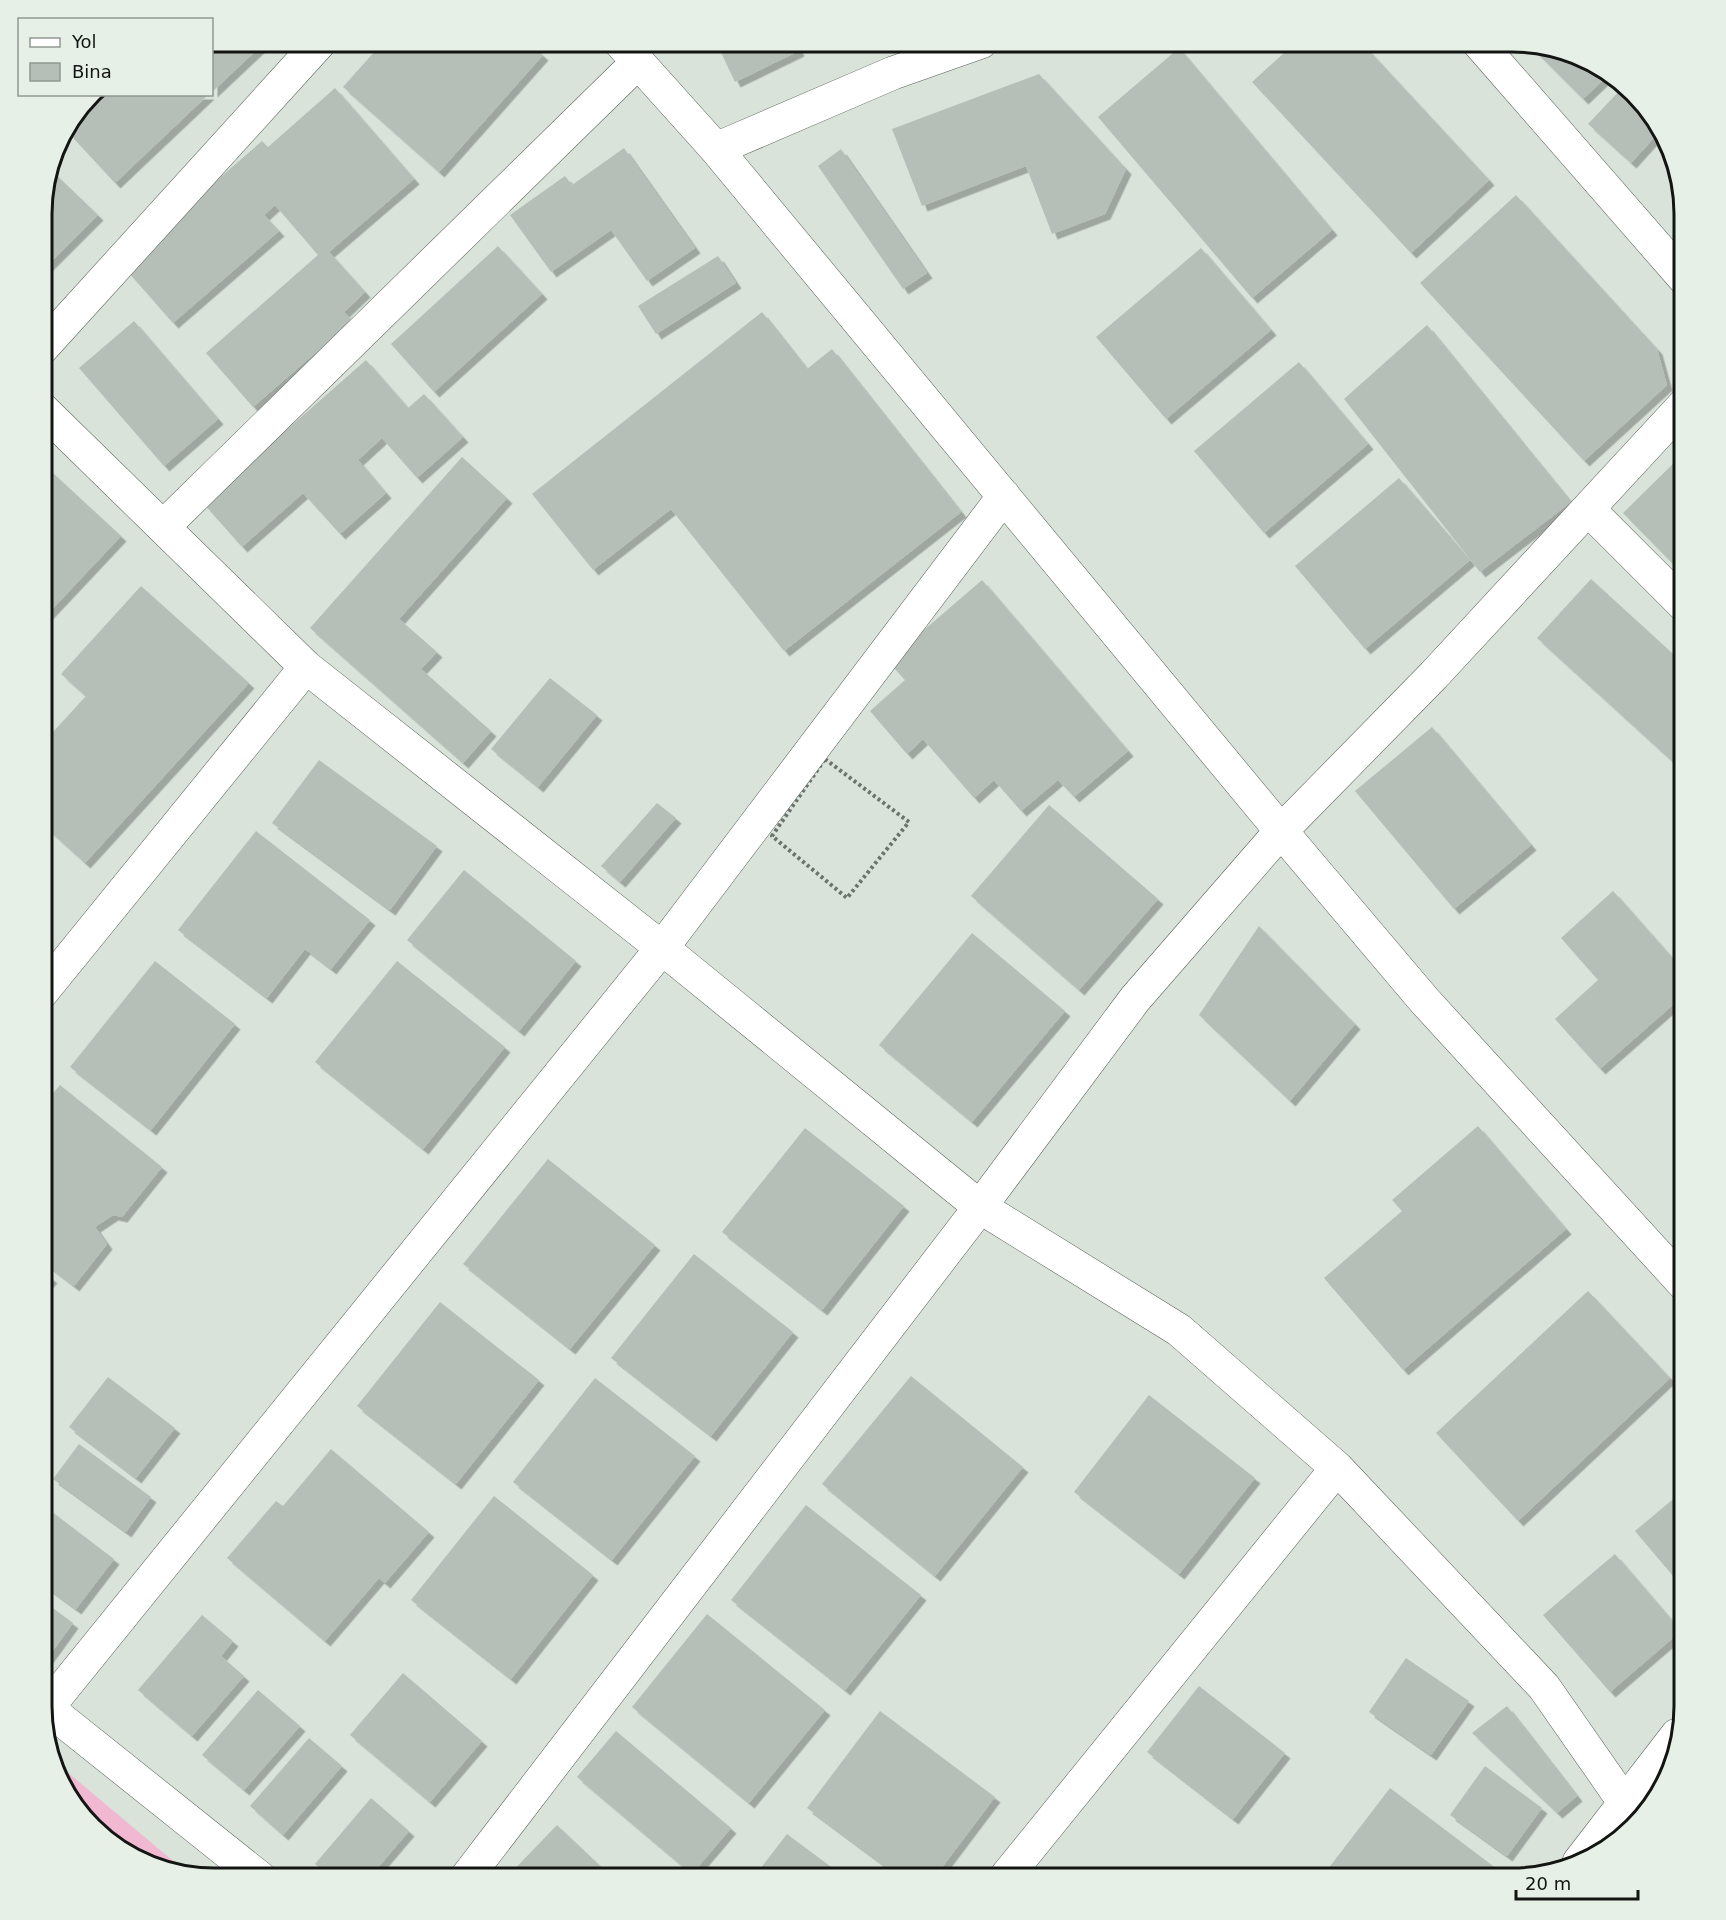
<svg xmlns="http://www.w3.org/2000/svg" width="1726" height="1920" viewBox="0 0 1726 1920" font-family="'DejaVu Sans',sans-serif">
  <style>
    .green { fill: #f1b8d1 }
    .building { fill: #b6bfb7; filter: url(#shadow) }
    .lines { fill: none; stroke-linecap: round; stroke-linejoin: round }
    .street-casing { stroke: #586159; stroke-width: 34 }
    .path { stroke: #6c736d; stroke-width: 4; stroke-dasharray: 3 3; stroke-linecap: butt }
    .street { stroke: #fff; stroke-width: 33 }
    .rim { fill: none; stroke: #121512; stroke-width: 3 }
  </style>
  <defs>
    <filter id="shadow"><feDropShadow dx="5.5" dy="5.5" stdDeviation="0" flood-color="#0004"/></filter>
  </defs>
  <rect width="100%" height="100%" fill="#d9e3da"/>
  <path class="green" d="M51 1760H53L185 1871 138 1860 78 1811Z"/>
  <path class="building" d="M215 42H265L212 92V43Z
    M383 42H528L543 55 439 172 343 87Z
    M716 42H795L799 51 735 82Z
    M1296 42H1361L1489 180 1411 253 1252 82Z
    M1528 44 1588 60 1607 76 1583 99Z
    M1179 48 1332 230 1252 298 1098 117Z
    M1039 74 1126 169 1105 214 1052 234 1026 166 922 206 892 129Z
    M335 88 414 179 329 252 365 292 344 312 352 321 253 407 206 353 318 255 275 205 264 215 279 231 173 323 121 264 262 141 268 147Z
    M1622 88 1648 109 1660 131 1631 163 1588 124Z
    M93 94H209L115 183 66 130Z
    M624 148 695 248 647 281 611 230 551 272 510 215 565 176 572 185Z
    M841 149 927 273 903 289 818 166Z
    M51 170 98 215 42 271V203Z
    M1516 195 1657 349 1667 385 1584 461 1420 283Z
    M498 246 542 294 434 392 391 344Z
    M1201 248 1271 330 1166 419 1096 337Z
    M718 256 736 283 656 334 638 306Z
    M762 312 807 369 832 349 961 512 784 651 671 509 593 570 532 494Z
    M134 321 218 419 164 466 79 368Z
    M1427 325 1571 502 1480 572 1344 399Z
    M366 360 408 408 424 394 463 437 417 478 382 438 358 460 386 493 340 534 303 493 242 547 203 503Z
    M1299 362 1368 444 1264 533 1194 451Z
    M1684 453V569L1681 572 1623 513Z
    M462 457 507 498 399 619 437 652 421 669 491 731 463 763 310 628Z
    M42 463 121 536 42 620Z
    M1399 478 1470 560 1365 649 1295 566Z
    M1591 579 1684 664V772L1537 638Z
    M982 580 1128 751 1074 797 1058 780 1021 811 994 780 974 798 923 739 907 754 870 711 905 680 888 661Z
    M141 586 249 683 85 863 42 824V744L86 696 61 674Z
    M550 678 597 715 538 787 491 749Z
    M1432 727 1531 845 1454 909 1355 791Z
    M319 760 437 846 390 910 272 823Z
    M657 803 676 818 620 882 601 866Z
    M1049 805 1158 899 1079 990 971 896Z
    M256 831 370 920 331 969 305 949 267 998 178 930Z
    M464 870 576 961 519 1031 407 940Z
    M1613 891 1684 971V995L1600 1069 1555 1019 1598 980 1561 938Z
    M1259 926 1355 1024 1290 1101 1199 1015Z
    M972 933 1065 1011 972 1122 879 1045Z
    M155 961 235 1024 151 1130 70 1067Z
    M397 961 505 1047 423 1149 315 1062Z
    M60 1085 162 1167 122 1217 113 1215 95 1227 107 1244 74 1286 42 1261V1106Z
    M1478 1126 1566 1229 1403 1370 1324 1278 1402 1211 1392 1200Z
    M805 1128 904 1206 822 1310 722 1232Z
    M548 1159 655 1245 570 1349 463 1264Z
    M694 1254 793 1332 711 1436 611 1358Z
    M42 1270 52 1278 42 1289Z
    M1588 1291 1670 1378 1518 1521 1436 1433Z
    M440 1302 539 1380 456 1484 357 1406Z
    M911 1376 1023 1467 935 1576 822 1484Z
    M108 1377 175 1428 136 1478 69 1427Z
    M595 1378 695 1456 612 1560 513 1482Z
    M1149 1395 1255 1478 1179 1574 1074 1492Z
    M79 1444 151 1497 126 1532 53 1479Z
    M331 1449 429 1532 385 1583 379 1578 325 1641 227 1558 276 1501 283 1506Z
    M1684 1490V1589L1635 1531Z
    M494 1496 593 1575 511 1679 411 1600Z
    M43 1505 114 1559 76 1609 42 1584Z
    M806 1505 921 1595 845 1690 731 1600Z
    M1615 1554 1681 1631 1610 1692 1543 1615Z
    M42 1600 73 1623 42 1666Z
    M707 1614 825 1710 749 1803 632 1707Z
    M202 1615 233 1641 221 1656 244 1676 192 1736 138 1690Z
    M1406 1658 1469 1701 1431 1755 1369 1712Z
    M403 1673 482 1741 430 1802 350 1735Z
    M1199 1686 1285 1753 1233 1819 1147 1752Z
    M258 1690 300 1726 244 1790 202 1755Z
    M1507 1706 1577 1796 1557 1813 1472 1733Z
    M880 1711 995 1797 934 1878H901L807 1808Z
    M616 1731 731 1828 692 1874 577 1777Z
    M309 1738 342 1766 283 1835 250 1806Z
    M1485 1766 1542 1808 1507 1856 1450 1815Z
    M1390 1788 1497 1869 1490 1878H1321Z
    M371 1798 409 1831 369 1878H332L315 1864Z
    M557 1825 613 1878H506Z
    M787 1834 846 1878H753Z"/>
  <g class="lines">
    <defs>
      <path id="street" d="M620 42 716 149 1281 831 1424 1000 1684 1284
        M1478 42 1684 278
        M716 149 893 73 981 42
        M42 348 320 42
        M42 409 306 667 662 948 980 1207 1179 1330 1337 1468 1544 1687 1636 1819
        M1588 509 1684 605
        M163 527 638 62
        M42 992 306 667
        M42 1704 260 1878
        M43 1713 662 948 1004 496
        M1579 1862 1677 1735
        M466 1878 980 1207 1135 999 1281 831 1434 675 1684 405
        M1005 1878 1337 1468"/>
    </defs>
    <use href="#street" class="street-casing"/>
    <path class="path" d="M825 759 909 822 847 898 772 836Z"/>
    <use href="#street" class="street"/>
  </g>
  <path d="M0 0H1726V1920H0ZM214 52H1512A162 162 0 0 1 1674 214V1706A162 162 0 0 1 1512 1868H214A162 162 0 0 1 52 1706V214A162 162 0 0 1 214 52Z" fill="#e6f0e7" fill-rule="evenodd"/>
  <path class="rim" d="M214 52H1512A162 162 0 0 1 1674 214V1706A162 162 0 0 1 1512 1868H214A162 162 0 0 1 52 1706V214A162 162 0 0 1 214 52Z"/>
  <rect x="18" y="18" width="195" height="78" fill="#e6f0e7" stroke="#919892" stroke-width="1.5"/>
  <rect x="30" y="38" width="30" height="9" fill="#ffffff" stroke="#919892" stroke-width="1.5"/>
  <text x="72" y="48" font-size="18" fill="#121512">Yol</text>
  <rect x="30" y="63" width="30" height="18" fill="#b6bfb7" stroke="#919892" stroke-width="1.5"/>
  <text x="72" y="78" font-size="18" fill="#121512">Bina</text>
  <path d="M1516 1890v9h122v-9" fill="none" stroke="#121512" stroke-width="3"/>
  <text x="1525" y="1890" font-size="18" fill="#121512" stroke="#e6f0e7" stroke-width="4.5" paint-order="stroke">20 m</text>
</svg>
